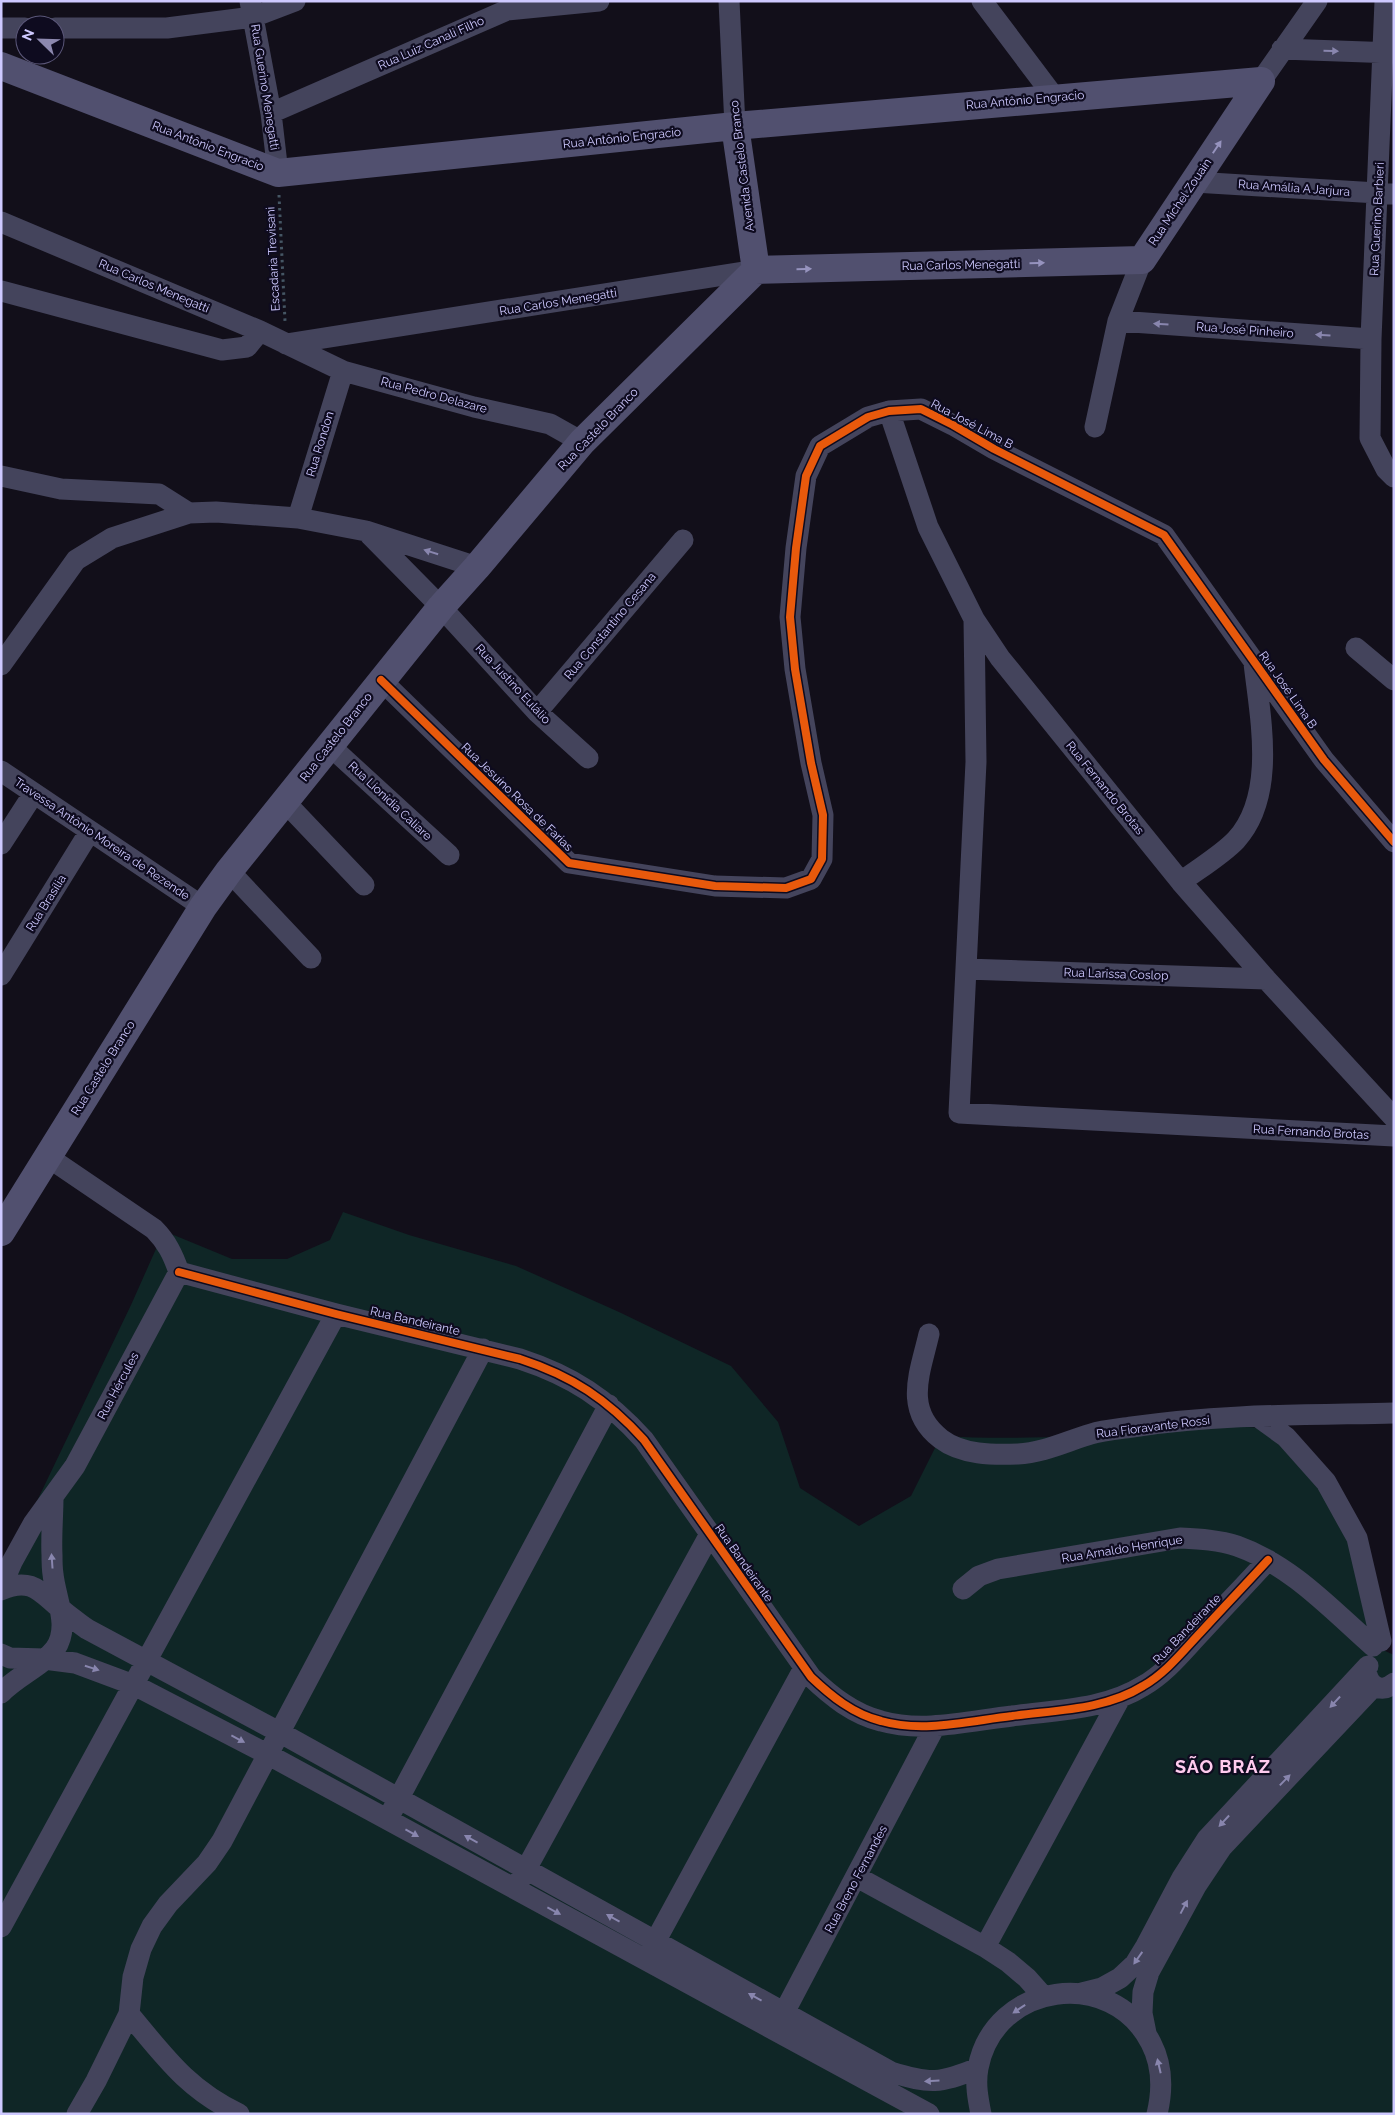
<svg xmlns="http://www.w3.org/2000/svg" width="1395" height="2115" viewBox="0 0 1395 2115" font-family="Raleway,sans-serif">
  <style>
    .green { fill: #0f2626 }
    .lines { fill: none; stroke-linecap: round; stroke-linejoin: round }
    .path { stroke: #455664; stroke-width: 3; stroke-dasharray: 2.5 4; stroke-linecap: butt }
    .street { stroke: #44445c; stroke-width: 21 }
    .secondary { stroke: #51506f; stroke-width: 28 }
    .cycleway-casing { stroke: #0e0b1f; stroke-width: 11 }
    .cycleway { stroke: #e8590c; stroke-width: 8 }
    .oneway { fill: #8986ae }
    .oneway2 { fill: #9693be }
    .labels { text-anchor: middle; stroke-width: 4.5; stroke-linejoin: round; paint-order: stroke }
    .street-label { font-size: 12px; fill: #cec9ff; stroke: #0e0b1f }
    .district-label { font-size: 18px; font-weight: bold; letter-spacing: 1px; fill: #ffcbee; stroke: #0e0b1f }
  </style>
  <rect width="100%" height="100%" fill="#120f1a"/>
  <path class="green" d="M343 1212 409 1235 516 1266 619 1312 731 1366 778 1422 800 1488 859 1526 911 1496 941 1436C1039 1442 1138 1432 1235 1426L1260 1428 1287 1440 1348 1520 1383 1650 1394 1655V2114H1V1576L131 1305 164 1231 232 1259H287L330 1240Z"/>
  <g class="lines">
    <path class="path" d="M279 195 285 321"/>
    <path class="street" d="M250 1 271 113 278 173
      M729 1 735 126
      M982 1 1055 98
      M1385 1 1371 339 1370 438 1386 469 1394 477
      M1 28H25
      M55 28H167L253 17 295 1
      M1282 49 1394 53
      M1261 81 1317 1
      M271 113 507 10 599 1
      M1194 182 1394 194
      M1 222 260 331 343 371 474 407 550 424 582 442
      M1 291 222 350 247 347 260 331
      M1118 321 1371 339
      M286 344 756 270
      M889 411 928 527 974 619 1000 658 1181 882 1266 979 1394 1118
      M1095 427 1118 321 1142 260
      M1 476 61 489 159 494 189 513
      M298 518 343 371
      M370 535 441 607 537 712 588 758
      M974 619 976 762 959 1113 1394 1136
      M1356 648 1394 680
      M1 665 76 560 112 538 189 513 216 512 298 518 366 531 477 567
      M381 680 569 863 715 886 786 888 811 879 822 859 823 815 811 763 795 669 790 617 796 548 806 476 820 446 868 417 889 411 921 409 953 425 994 449 1164 535 1324 760 1394 842
      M537 712 683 540
      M330 746 449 855
      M1 771 203 907
      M285 802 364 885
      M1 844 34 793
      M229 871 311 958
      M1181 882C1197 870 1223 854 1236 840 1277 795 1260 717 1254 663
      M966 969 1266 979
      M1 975 90 831
      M48 1157 154 1229C167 1242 173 1255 179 1272
      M179 1272 336 1314 520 1359C572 1376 607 1399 644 1440L811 1677C831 1696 853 1714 881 1721 923 1733 969 1721 1012 1716 1055 1710 1105 1710 1143 1686 1166 1673 1183 1651 1201 1632 1223 1608 1246 1584 1268 1560
      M929 1334C920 1373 903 1410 941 1439 962 1455 993 1455 1018 1454 1043 1453 1067 1441 1091 1434 1104 1430 1119 1429 1132 1427 1219 1414 1307 1415 1394 1413
      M1257 1416 1286 1437 1326 1482 1357 1538 1381 1641
      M1 1587 12 1562 33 1524 75 1466 179 1272
      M963 1589 979 1576 998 1569 1180 1538C1199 1539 1219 1540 1237 1546 1291 1565 1331 1609 1373 1646
      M1 1590C32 1576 41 1593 62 1610 70 1617 79 1623 87 1629L279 1732 891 2072C930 2084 940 2084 978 2068
      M1 1654 10 1658 44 1659 75 1663 134 1685 267 1754 929 2114
      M1367 1675C1371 1689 1384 1692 1394 1683
      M1 1693C17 1676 41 1667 55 1649 71 1627 55 1597 53 1574 52 1568 52 1561 52 1555 51 1536 53 1516 53 1497
      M392 1811 609 1405
      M857 1877 985 1947 1008 1962 1027 1978 1043 1996
      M519 1882 710 1534
      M1 1927 336 1314
      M985 1947 1120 1698
      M649 1953 804 1668
      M1082 1993 1102 1988 1120 1978 1135 1964 1146 1946 1182 1878 1207 1839 1368 1666
      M129 2014C165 2057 187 2089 239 2114
      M777 2026 935 1726
      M1146 2033 1142 2013 1143 1992 1149 1972 1196 1886 1222 1847 1374 1686
      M77 2114 96 2081 129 2014 133 1977 141 1949 152 1926 168 1904 207 1863 222 1841 483 1349
      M981 2114C978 2099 975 2084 978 2068 994 1982 1112 1966 1151 2043 1163 2066 1163 2089 1157 2114"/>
    <path class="secondary" d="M1 66 278 173 735 126 1261 81
      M735 126 756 270
      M756 270 1142 260 1261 81
      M1 1232 203 907 229 871 441 607 477 567 582 442 756 270"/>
    <defs>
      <path id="cycleway" d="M381 680 569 863 715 886 786 888 811 879 822 859 823 815 811 763 795 669 790 617 796 548 806 476 820 446 868 417 889 411 921 409 953 425 994 449 1164 535 1324 760 1394 842
        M179 1272 336 1314 520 1359C572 1376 607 1399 644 1440L811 1677C831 1696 853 1714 881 1721 923 1733 969 1721 1012 1716 1055 1710 1105 1710 1143 1686 1166 1673 1183 1651 1201 1632 1223 1608 1246 1584 1268 1560"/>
    </defs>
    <use href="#cycleway" class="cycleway-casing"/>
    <use href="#cycleway" class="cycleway"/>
  </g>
  <defs><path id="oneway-solid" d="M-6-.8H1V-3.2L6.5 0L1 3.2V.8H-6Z" transform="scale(1.25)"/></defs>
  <g class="oneway">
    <use href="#oneway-solid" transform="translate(1331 51) rotate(2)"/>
    <use href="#oneway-solid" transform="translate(1161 324) rotate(-176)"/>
    <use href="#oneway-solid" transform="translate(1323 335) rotate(-176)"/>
    <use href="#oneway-solid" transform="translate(431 552) rotate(-162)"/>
    <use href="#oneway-solid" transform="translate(52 1561) rotate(-94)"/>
    <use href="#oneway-solid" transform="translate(92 1668) rotate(18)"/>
    <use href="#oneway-solid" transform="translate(1335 1702) rotate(133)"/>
    <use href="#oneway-solid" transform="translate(238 1739) rotate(28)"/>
    <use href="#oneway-solid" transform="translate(1285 1780) rotate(-46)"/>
    <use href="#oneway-solid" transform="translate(1224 1821) rotate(133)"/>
    <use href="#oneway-solid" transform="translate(412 1833) rotate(29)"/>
    <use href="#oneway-solid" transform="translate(471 1839) rotate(-151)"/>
    <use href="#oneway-solid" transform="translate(1184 1907) rotate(-62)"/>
    <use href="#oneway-solid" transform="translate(554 1911) rotate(28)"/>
    <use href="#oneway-solid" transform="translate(613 1918) rotate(-151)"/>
    <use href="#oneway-solid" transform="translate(1138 1958) rotate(125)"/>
    <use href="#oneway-solid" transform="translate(755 1997) rotate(-151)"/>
    <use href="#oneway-solid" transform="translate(1019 2009) rotate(146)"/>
    <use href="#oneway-solid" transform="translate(1159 2066) rotate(-103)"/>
    <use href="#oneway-solid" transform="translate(932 2081) rotate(177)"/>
  </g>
  <g class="oneway2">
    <use href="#oneway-solid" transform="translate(1217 147) rotate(-56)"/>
    <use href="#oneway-solid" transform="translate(1037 263) rotate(-1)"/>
    <use href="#oneway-solid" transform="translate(804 269) rotate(-1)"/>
  </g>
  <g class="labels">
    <g class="street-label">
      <text transform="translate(431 43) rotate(-24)" y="4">Rua Luiz Canali Filho</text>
      <text transform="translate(265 87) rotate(81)" y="4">Rua Guerino Menegatti</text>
      <text transform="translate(1025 100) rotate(-5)" y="4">Rua Antônio Engracio</text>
      <text transform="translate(622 138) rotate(-6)" y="4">Rua Antônio Engracio</text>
      <text transform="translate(208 146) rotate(21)" y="4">Rua Antônio Engracio</text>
      <text transform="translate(742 166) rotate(-97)" y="4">Avenida Castelo Branco</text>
      <text transform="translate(1294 188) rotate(4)" y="4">Rua Amália A Jarjura</text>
      <text transform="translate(1180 202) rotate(-56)" y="4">Rua Michel Zouain</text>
      <text transform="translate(1377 219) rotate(-87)" y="4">Rua Guerino Barbieri</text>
      <text transform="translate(273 259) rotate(-93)" y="4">Escadaria Trevisani</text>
      <text transform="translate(961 265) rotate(-1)" y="4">Rua Carlos Menegatti</text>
      <text transform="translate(154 286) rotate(23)" y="4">Rua Carlos Menegatti</text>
      <text transform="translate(558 302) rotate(-9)" y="4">Rua Carlos Menegatti</text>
      <text transform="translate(1245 330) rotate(4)" y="4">Rua José Pinheiro</text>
      <text transform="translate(434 395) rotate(15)" y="4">Rua Pedro Delazare</text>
      <text transform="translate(972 424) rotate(28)" y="4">Rua José Lima B</text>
      <text transform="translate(598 429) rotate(-46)" y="4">Rua Castelo Branco</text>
      <text transform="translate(320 444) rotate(-73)" y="4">Rua Rondon</text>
      <text transform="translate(610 626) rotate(-50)" y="4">Rua Constantino Cesana</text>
      <text transform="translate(513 684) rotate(47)" y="4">Rua Justino Eulálio</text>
      <text transform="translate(1288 690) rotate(55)" y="4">Rua José Lima B</text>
      <text transform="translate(336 737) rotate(-52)" y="4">Rua Castelo Branco</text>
      <text transform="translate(1105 788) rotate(51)" y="4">Rua Fernando Brotas</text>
      <text transform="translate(517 797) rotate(44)" y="4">Rua Jesuíno Rosa de Farias</text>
      <text transform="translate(390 801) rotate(43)" y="4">Rua Lionídia Caliare</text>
      <text transform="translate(102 839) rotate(34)" y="4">Travessa Antônio Moreira de Rezende</text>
      <text transform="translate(46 903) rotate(-58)" y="4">Rua Brasília</text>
      <text transform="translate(1116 974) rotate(2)" y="4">Rua Larissa Coslop</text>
      <text transform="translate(103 1068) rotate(-58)" y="4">Rua Castelo Branco</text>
      <text transform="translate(1311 1132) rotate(3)" y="4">Rua Fernando Brotas</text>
      <text transform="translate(415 1321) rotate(13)" y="4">Rua Bandeirante</text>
      <text transform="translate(118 1386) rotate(-62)" y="4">Rua Hércules</text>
      <text transform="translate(1153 1427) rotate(-7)" y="4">Rua Fioravante Rossi</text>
      <text transform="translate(1122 1549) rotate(-9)" y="4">Rua Arnaldo Henrique</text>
      <text transform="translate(744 1563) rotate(55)" y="4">Rua Bandeirante</text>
      <text transform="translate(1187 1629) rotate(-46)" y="4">Rua Bandeirante</text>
      <text transform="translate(856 1879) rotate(-62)" y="4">Rua Breno Fernandes</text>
    </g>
    <g class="district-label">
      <text x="1223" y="1773">SÃO BRÁZ</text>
    </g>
  </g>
  <rect width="1395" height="2115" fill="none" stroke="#cec9ff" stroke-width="5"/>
  <g transform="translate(40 40) rotate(293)"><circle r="24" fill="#0e0b1f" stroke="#5b5779"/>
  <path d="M0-4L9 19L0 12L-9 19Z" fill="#8c88af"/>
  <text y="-8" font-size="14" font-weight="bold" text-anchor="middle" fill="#cec9ff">N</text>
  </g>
</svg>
